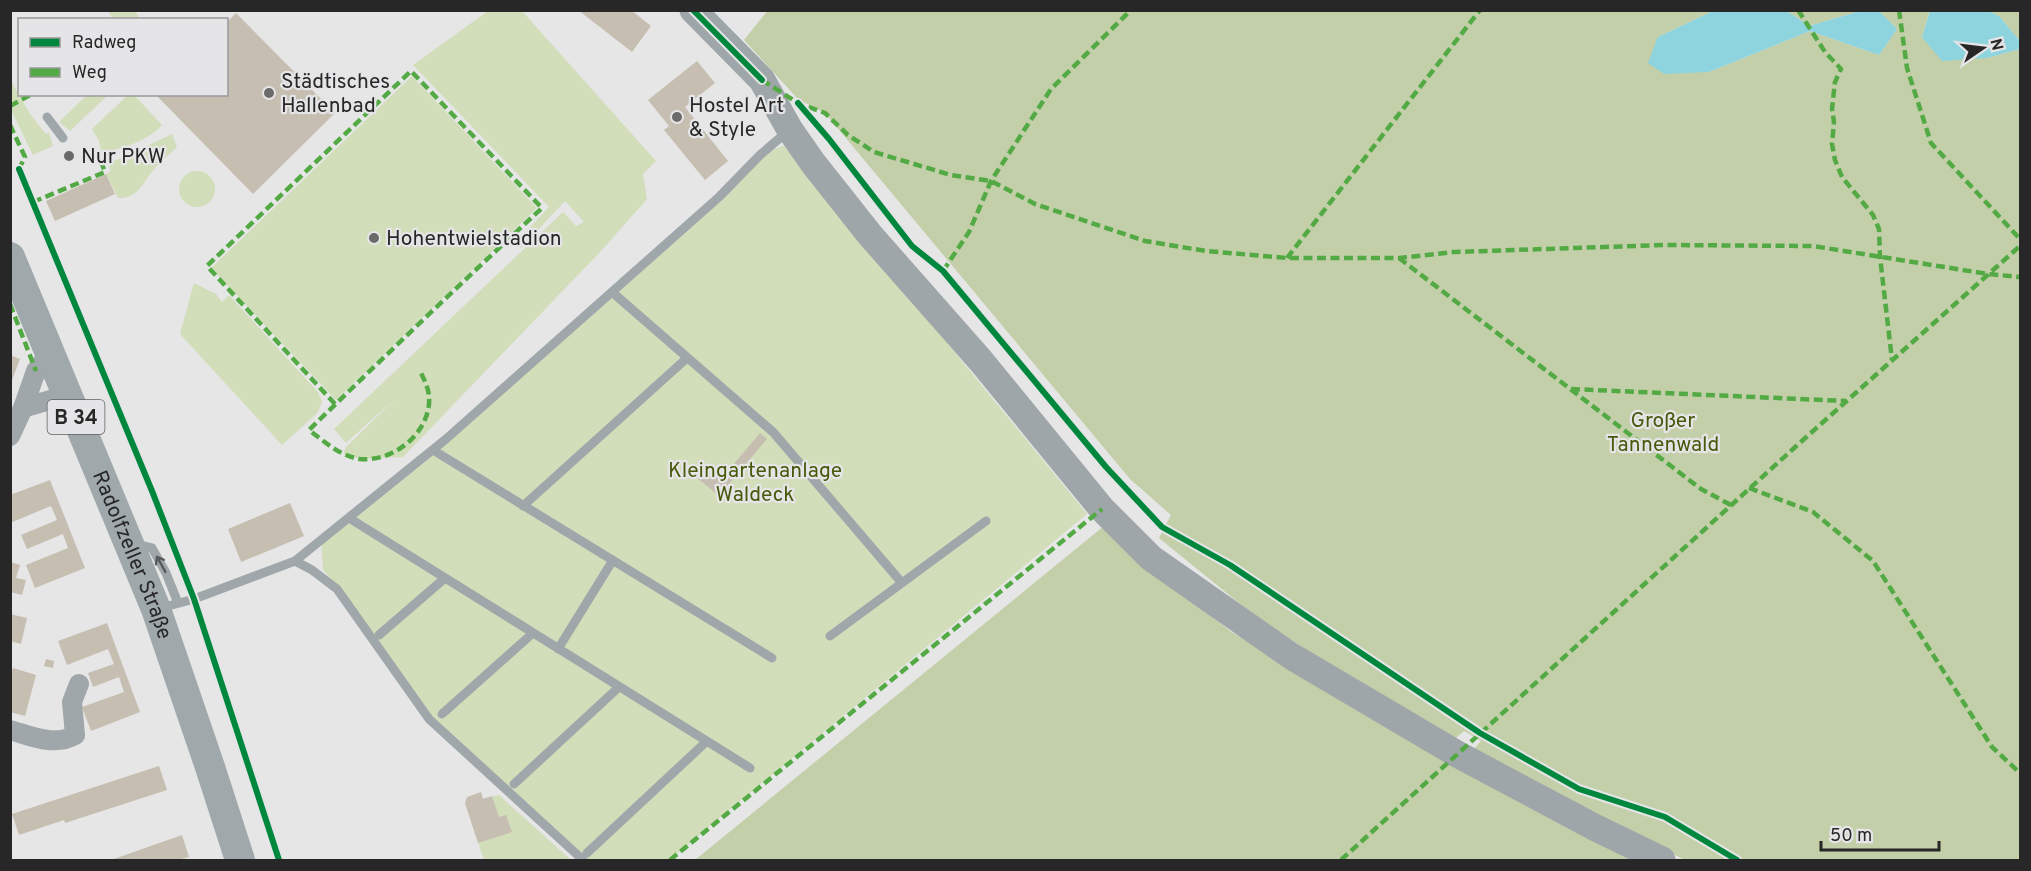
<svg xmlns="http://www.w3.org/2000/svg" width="2031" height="871" viewBox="0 0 2031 871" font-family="Overpass,sans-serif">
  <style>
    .green { fill: #d2ddba }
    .forest { fill: #c3cfa9 }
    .water { fill: #8ed4de }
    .building { fill: #c6beb1 }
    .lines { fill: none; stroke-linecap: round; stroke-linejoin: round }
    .service { stroke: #a0a7ab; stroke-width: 9 }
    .minor { stroke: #a0a7ab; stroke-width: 20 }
    .secondary { stroke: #9fa6aa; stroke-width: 27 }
    .primary { stroke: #9fa9ac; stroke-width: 30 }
    .quiet { stroke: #53aa44; stroke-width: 4.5; stroke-dasharray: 9 4.5; stroke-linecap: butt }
    .cycleway-casing { stroke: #e5e5e7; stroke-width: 10 }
    .cycleway { stroke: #00873e; stroke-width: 6 }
    .oneway { stroke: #575a5c }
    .poi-dot { fill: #6a6a6a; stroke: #e5e5e7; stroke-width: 2 }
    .labels { text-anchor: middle; stroke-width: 4.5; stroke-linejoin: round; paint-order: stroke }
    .shield { fill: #e5e5e7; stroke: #606061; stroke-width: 1.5 }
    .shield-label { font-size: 20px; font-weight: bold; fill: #272728 }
    .poi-label { font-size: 21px; fill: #272728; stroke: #e5e5e7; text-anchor: start }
    .park-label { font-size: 21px; fill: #475a0c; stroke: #e5e5e7 }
    .street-label { font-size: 21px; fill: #272728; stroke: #e5e5e7 }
  </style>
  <rect width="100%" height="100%" fill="#e6e6e6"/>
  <path class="green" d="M108 11H135L140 19H113Z
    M488 11H522L656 161 643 174 647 199 602 250 403 457 360 459 343 454 346 447 395 399 346 443 334 429 563 212 576 226 584 222 565 201 520 249 515 243 549 207 413 65Z
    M412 76 537 208 336 400 211 268Z
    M10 79 30 114 46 134 49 132 53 146 33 155 11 110Z
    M88 94 108 95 70 131 59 122Z
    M129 94 134 95 162 125C148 141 123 148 102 153L98 139 92 129Z
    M172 134 177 147C170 154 162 160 156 167 143 180 140 199 118 198L106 174 111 171 108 164Z
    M785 145 1087 514 669 860H583L429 719 336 585 323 570 321 540 446 439 760 155Z
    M179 189a18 18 0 1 1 36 0a18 18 0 1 1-36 0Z
    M194 283 216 294 222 302 229 295 318 392 322 402 318 412 312 418 282 445 180 334Z
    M499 795 571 860H484L465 803Z"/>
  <path class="forest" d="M768 10 1713 11 1658 37 1709 72 1810 31 1879 55 1897 29 1879 11 1930 10 1922 37 1987 58 2020 49V860H1685L1471 752 1481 741 1464 731 1451 742 1339 672 1250 612 1159 538 1171 515 1130 479 825 113 798 99 744 40Z
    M1787 11H1860L1809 26Z
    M1988 11H2020V41L1999 16Z
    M1104 526 1133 554 1230 631 1442 757 1641 860H695Z"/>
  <path class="water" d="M1713 11H1787L1809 26 1860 11H1879L1897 29 1879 55 1810 31 1709 72 1664 74 1648 63 1658 37Z
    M1930 11H1988L1999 16 2020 41V49L1987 58 1942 61 1922 37Z"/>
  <path class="building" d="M578 10H631L651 26 632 52Z
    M236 13 335 113 253 194 155 94H226V23Z
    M697 61 715 83 685 107 728 161 705 180 664 130 669 126 648 100Z
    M106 174 115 194 55 221 46 201Z
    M10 355 20 359 11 383H10Z
    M760 433 767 439 719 496 696 477 706 465 722 478Z
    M50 480 85 568 35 588 26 565 68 548 63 534 27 549 21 535 57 520 51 506 10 523V495Z
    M290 503 304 536 241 562 228 529Z
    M10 562 20 565 16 578 26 580 22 595 10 592Z
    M10 614 27 618 21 644 10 641Z
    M107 623 140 712 91 731 82 707 124 692 119 677 93 687 88 673 114 664 108 649 67 665 58 641Z
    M46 659 54 661 53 668 44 666Z
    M13 668 36 675 25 716 10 712V678Z
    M159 766 167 790 65 823 64 820 19 835 12 814Z
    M481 792 483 799 492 796 499 817 506 815 512 832 478 843 465 803 467 797Z
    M182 835 189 857 178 860H111Z"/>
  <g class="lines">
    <path class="service" d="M47 117 63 138
      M612 292 773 432 902 583
      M433 450 772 658
      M523 506 687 358
      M349 518 750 768
      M135 544 152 548 166 573 178 603
      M295 561 312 570 337 589 429 719 583 860
      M161 608 194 599 295 561 446 439 719 197 760 155 788 131
      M379 635 445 578
      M830 636 986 521
      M558 649 613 560
      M442 714 533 633
      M514 784 619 687
      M587 853 707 741"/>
    <path class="minor" d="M23 408 67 395
      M10 436 23 408 36 371 50 353
      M10 730C31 736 55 747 75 735L72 702 79 684"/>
    <path class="secondary" d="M693 10 762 80 790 130 813 163 870 235 981 361 1102 509 1151 558 1291 656 1457 754 1596 828 1662 860"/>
    <path class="primary" id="s1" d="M10 257 156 609 209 764 240 860"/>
    <path class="quiet" d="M1798 10 1825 52 1841 69 1835 82 1832 109 1834 122 1832 144 1835 160 1842 177 1873 215 1879 229 1880 257 1892 360
      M1899 10 1907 68 1931 143 2020 239
      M10 49H11
      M762 80 798 103 825 113 848 135 874 152 951 175 991 181 1035 204 1145 241 1206 251 1287 258H1399L1454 252 1664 245 1813 246 1988 274 2020 277
      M10 106 32 94
      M10 125 25 157 19 169 14 170
      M33 202 105 172 100 159
      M1287 258 1480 10
      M1399 258 1701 489 1731 505
      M943 271 969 232 991 181 1051 89 1131 10
      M10 304 36 371
      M1571 389 1846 401
      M335 404 207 266 411 71 542 208C463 281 386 355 309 430 325 442 340 456 360 459 392 462 426 436 429 404 430 392 426 383 421 373
      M1749 488 1813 512 1873 561 1992 747 2020 773
      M670 860 1102 509
      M1341 860 1793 449 2020 246"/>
    <defs>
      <path id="cycleway" d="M693 10 762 80
        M798 103 829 139 912 246 943 271 1106 467 1162 527 1230 565 1480 733 1579 789 1665 817 1737 860
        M19 169 152 491 194 599 279 860"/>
    </defs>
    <use href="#cycleway" class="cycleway-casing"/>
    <use href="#cycleway" class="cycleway"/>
  </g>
  <defs><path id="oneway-shaft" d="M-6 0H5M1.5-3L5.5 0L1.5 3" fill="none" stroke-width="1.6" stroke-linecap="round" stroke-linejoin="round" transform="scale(1.5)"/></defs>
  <use class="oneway" href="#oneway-shaft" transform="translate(161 564) rotate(-119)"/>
  <g class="poi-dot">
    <circle cx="269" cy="93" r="6"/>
    <circle cx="677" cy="117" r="6"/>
    <circle cx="69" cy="156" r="6"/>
    <circle cx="374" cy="238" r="6"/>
  </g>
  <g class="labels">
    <rect class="shield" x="47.5" y="400" width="57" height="34" rx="4.5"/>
    <g class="shield-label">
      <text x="76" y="424">B 34</text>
    </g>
    <g class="poi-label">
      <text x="281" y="88">Städtisches<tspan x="281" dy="24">Hallenbad</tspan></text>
      <text x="689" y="112">Hostel Art<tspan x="689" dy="24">&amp; Style</tspan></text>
      <text x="81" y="163">Nur PKW</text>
      <text x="386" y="245">Hohentwielstadion</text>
    </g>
    <g class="park-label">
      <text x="1663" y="427">Großer<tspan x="1663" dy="24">Tannenwald</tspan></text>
      <text x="755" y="477">Kleingartenanlage<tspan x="755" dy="24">Waldeck</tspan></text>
    </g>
    <g class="street-label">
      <text dy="7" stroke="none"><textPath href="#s1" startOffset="322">Radolfzeller Straße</textPath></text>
    </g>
  </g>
  <rect width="2031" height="871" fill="none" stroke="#272728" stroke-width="24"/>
  <rect x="18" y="18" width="210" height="78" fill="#e5e5e7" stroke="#99999b" stroke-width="1.5"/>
  <rect x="30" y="38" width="30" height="9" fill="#00873e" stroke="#99999b" stroke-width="1.5"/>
  <text x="72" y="48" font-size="18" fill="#272728">Radweg</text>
  <rect x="30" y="68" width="30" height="9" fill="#53aa44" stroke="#99999b" stroke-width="1.5"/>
  <text x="72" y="78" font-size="18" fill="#272728">Weg</text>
  <g transform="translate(1983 48) rotate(76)" stroke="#e5e5e7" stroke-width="4.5" paint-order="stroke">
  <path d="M0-4.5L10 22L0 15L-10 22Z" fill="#272728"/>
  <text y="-9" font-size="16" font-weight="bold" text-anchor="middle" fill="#272728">N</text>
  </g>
  <path d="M1821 841v9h118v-9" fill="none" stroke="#272728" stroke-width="3"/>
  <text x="1830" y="841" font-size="18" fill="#272728" stroke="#e5e5e7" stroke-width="4.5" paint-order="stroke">50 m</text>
</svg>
